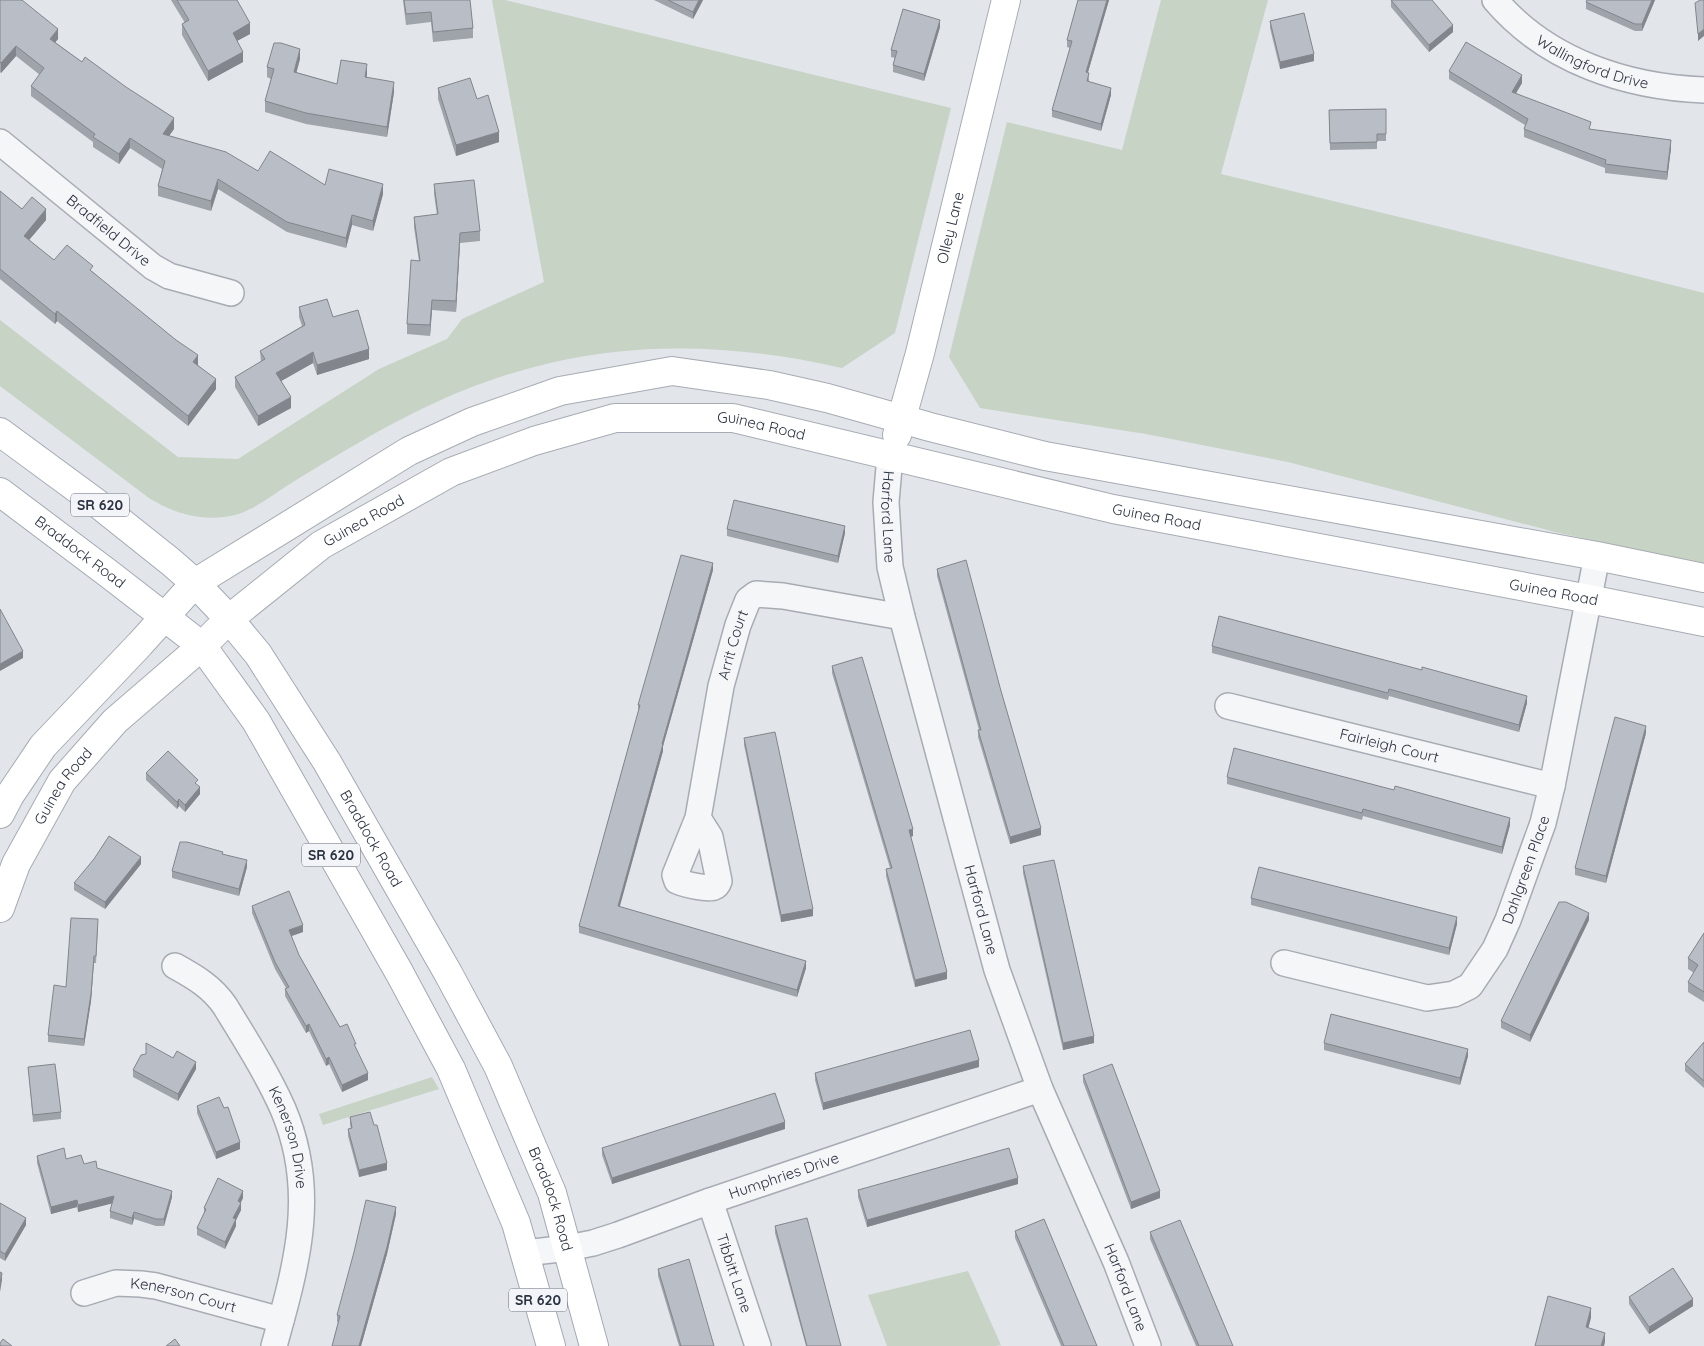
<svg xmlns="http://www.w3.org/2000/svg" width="1704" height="1346" viewBox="0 0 1704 1346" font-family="Quicksand,sans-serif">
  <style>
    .green { fill: #c7d3c4 }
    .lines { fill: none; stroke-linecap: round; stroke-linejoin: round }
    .street-casing { stroke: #a7acb4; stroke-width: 28 }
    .secondary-casing { stroke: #a7acb4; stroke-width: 30 }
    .primary-casing { stroke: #a2a9b5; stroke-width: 30 }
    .street { stroke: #f5f6f8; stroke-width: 25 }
    .secondary { stroke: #fff; stroke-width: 28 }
    .primary { stroke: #fff; stroke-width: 28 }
    .wall { fill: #9fa3aa }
    .shaded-wall { fill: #82858b }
    .building { fill: #b9bec6; stroke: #82858b }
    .labels { text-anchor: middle; stroke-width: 5; stroke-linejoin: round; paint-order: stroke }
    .shield { fill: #f2f4f7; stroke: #676c78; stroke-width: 1 }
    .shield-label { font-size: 14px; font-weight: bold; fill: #2b3241 }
    .street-label { font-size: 15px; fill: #2b3241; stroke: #f2f4f7 }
  </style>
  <rect width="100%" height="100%" fill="#e2e5ea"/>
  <path class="green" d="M492 0H505L951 108 895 333 842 368C745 346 648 340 550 363 469 382 407 414 336 456 319 466 302 476 285 487 270 497 253 510 235 515 204 522 177 515 149 498L0 386V320L178 457 238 459 379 369 447 339 462 319 544 282Z
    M1161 0H1268L1221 174 1449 229 1704 293V565L1555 532 1288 462 1146 434 980 408 949 357 1007 122 1122 150Z
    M432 1077 439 1089 323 1125 319 1114Z
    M968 1271 1001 1345 996 1346H887L868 1295Z"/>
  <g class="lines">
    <defs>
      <g id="street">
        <path id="s1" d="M1495 0C1547 61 1626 87 1704 90"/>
        <path id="s2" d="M0 142 153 267 169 276 231 293"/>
        <path id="s3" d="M890 456 886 502 890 567 902 617 997 970 1040 1089 1116 1262 1148 1346"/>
        <path id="s4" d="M1228 706 1552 786"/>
        <path id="s5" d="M698 818 710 837 719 881C718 884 717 886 714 887 708 890 684 884 677 881L675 875 698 818 721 686 738 625 748 600 756 594 783 596 902 617"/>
        <path id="s6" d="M1284 963 1427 998 1454 994 1470 986 1495 949 1508 920 1543 823 1552 786 1597 556"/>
        <path id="s7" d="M175 966C195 977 212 987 225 1006 245 1039 267 1073 283 1109 318 1191 297 1264 274 1346"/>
        <path id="s8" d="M710 1201 758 1346"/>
        <path id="s9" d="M525 1253 568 1248 593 1243 618 1235 710 1201 1040 1089"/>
        <path id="s10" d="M84 1293 116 1283 141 1284 156 1286 281 1320"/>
      </g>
      <g id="secondary">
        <path id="s11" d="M897 435 920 353 1006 0"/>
        <path d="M0 814 10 795 43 746 140 644 195 583 409 451 472 422 560 391 672 371 769 385 827 398 930 427 1045 456 1597 556 1704 578"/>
        <path id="s12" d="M0 908 16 864 62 781 115 721 202 646 229 619 321 545 451 472 534 441 615 418H733L1113 509 1589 599 1704 622"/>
      </g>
      <g id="primary">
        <path id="s13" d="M0 432 102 507 171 562 195 583 229 619 258 654 327 762 448 973 498 1066 552 1193 594 1346"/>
        <path id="s14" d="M0 492 109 574 202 646 256 721 399 972 451 1069 516 1223 551 1346"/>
      </g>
    </defs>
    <use href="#street" class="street-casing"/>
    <use href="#secondary" class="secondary-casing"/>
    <use href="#primary" class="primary-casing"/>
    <use href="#street" class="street"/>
    <use href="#secondary" class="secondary"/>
    <use href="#primary" class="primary"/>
  </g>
  <path class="wall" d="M0 0 58 39 55 42 82 62 174 129 169 136 258 171 325 185 383 194 373 231 352 225 346 248 287 232 218 189 211 211 158 196V186L162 169 130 148 119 164 93 147V142L31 96V86L40 75 16 56 1 73 0 72Z
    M171 0H237L250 34 237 41 243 62 208 81 182 35V24L185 23Z
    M403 0H470L473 28V38L433 42 431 22 406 25Z
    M654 0H703L693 19Z
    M1078 0H1109L1088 72 1089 80V82L1111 95 1101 131 1052 117V110L1070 48 1067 47V40Z
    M1391 0 1453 32 1429 52 1391 7Z
    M1655 0 1642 31H1635L1586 9V2Z
    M1270 21 1314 61 1280 69 1270 28Z
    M940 27 924 81 893 72V65L895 58 891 57V50Z
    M300 59 296 72 337 84 367 75 366 77 394 92 387 137 306 124 265 112V101L271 79 267 77V67Z
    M1449 71 1522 83 1516 93 1591 130 1671 148 1667 180 1605 173V168L1524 137V129L1525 125 1449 79Z
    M438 88 477 99 499 142 456 156 438 99Z
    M1386 109V141H1377V149L1330 150 1329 110Z
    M434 184 480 231V241L460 243 456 312 432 310 430 336 407 334V324L419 261 414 227V217L437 215 434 194Z
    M0 191 22 209 46 220 29 240 54 260 93 272 198 365 216 389 188 426 57 321 55 324 0 279Z
    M299 307 333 317 369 359 317 375 313 363 281 381 291 408 258 426 235 387V377L261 362 260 351 302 326 299 317Z
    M727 529 845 533 838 563 727 536Z
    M937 569 1001 691 1041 835 1010 844 978 737V730H979L937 576Z
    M713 570 663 746V751L619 907 806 968 797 997 579 933V926L638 712V705Z
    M1212 646 1527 703 1519 732 1389 696 1388 700 1212 653Z
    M832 666 913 836 911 837 947 979 915 987 886 876V869L890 868 832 673Z
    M1646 733 1606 883 1575 875V868Z
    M744 738 813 916 781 922 744 745Z
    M146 773 198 786 200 794 185 812 179 806 177 809 146 780Z
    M1227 777 1510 825 1502 854 1363 816 1362 820 1227 784Z
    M223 854 247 867 239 896 172 878V871Z
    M141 864 105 909 74 890V883Z
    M1023 866 1094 1043 1063 1050 1023 873Z
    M1251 898 1457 924 1449 955 1251 905Z
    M252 906 303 932 291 936 299 955 340 1027 356 1048 368 1080 342 1092 329 1064 326 1066 309 1031 306 1033 285 996V989L286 988 275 969 252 913Z
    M1589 920 1530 1042 1501 1028V1021Z
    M98 926 96 963H94L91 1001 84 1046 48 1042V1035L66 987Z
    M1704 933V1002L1688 992V982L1694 973 1688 969V958Z
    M1704 1042V1088L1685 1071V1064Z
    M1324 1043 1468 1056 1460 1085 1324 1050Z
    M173 1058 196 1069 178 1101 133 1077V1070Z
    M28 1067 61 1112V1119L33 1122Z
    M979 1067 823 1110 815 1080V1073Z
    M1083 1075 1160 1198 1131 1209 1083 1082Z
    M197 1106 224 1108 240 1149 216 1159 197 1113Z
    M350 1117 374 1125 387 1170 359 1177 348 1136V1129H351L350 1124Z
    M785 1129 612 1184 602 1155V1148Z
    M37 1156 66 1159 97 1168 172 1197 164 1226H156L134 1219 132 1225 110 1218V1211L112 1203 78 1212 77 1207 51 1214 37 1163Z
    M1018 1184 867 1227 858 1197V1190Z
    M243 1198 241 1202V1210L236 1220V1226L225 1249 197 1235V1228L204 1213V1208Z
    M0 1203 26 1225 5 1261 0 1258Z
    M396 1214 387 1254 361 1346H332L338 1322H337V1315Z
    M775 1226 841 1346H806L775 1233Z
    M1015 1231 1097 1346H1061L1015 1238Z
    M1150 1232 1233 1346H1196L1150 1239Z
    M658 1269 714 1346H679L658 1276Z
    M1629 1297 1693 1306 1649 1334 1629 1304Z"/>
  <path class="shaded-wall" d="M699 0H703L693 19V12Z
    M1107 0H1109L1086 79V72Z
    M1652 0H1655L1642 31V24Z
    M940 20V27L924 81V74Z
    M250 23V34L233 43V33Z
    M1453 25V32L1429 52V45Z
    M58 29V39L50 49V39Z
    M1704 29V36L1698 41V34Z
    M16 46V56L1 73V63Z
    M300 49V59L294 82V72Z
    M243 52V62L208 81V71Z
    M1314 54V61L1280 69V62Z
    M367 64V75L365 87V77Z
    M1522 75V83L1512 100V92Z
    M394 82V92L387 137V127Z
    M1111 88V95L1101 131V124Z
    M174 118V129L163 144V134Z
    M499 132V142L456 156V145Z
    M130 138V148L119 164V154Z
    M1671 140V148L1667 180V172Z
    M218 179V189L211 211V201Z
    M383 184V194L373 231V221Z
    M46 209V220L24 246V236Z
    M352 215V225L346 248V238Z
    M460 233V243L456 312V301Z
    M432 300V310L430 336V325Z
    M57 311V321L55 324V314Z
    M369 349V359L317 375V365Z
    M313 352V363L276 384V373Z
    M198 355V366L193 362Z
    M216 379V389L188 426V416Z
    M291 397V408L258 426V416Z
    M845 526V533L838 563V556Z
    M713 563V570L663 746V751L618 913V906L662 744Z
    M23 651V658L0 671V664Z
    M1527 696V703L1519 732V725Z
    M1646 726V733L1606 883V876Z
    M200 787V794L185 812V805Z
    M179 799V806L177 809V802Z
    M1510 818V825L1502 854V847Z
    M1041 828V835L1010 844V837Z
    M913 829V836L909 837V830Z
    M141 857V864L105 909V902Z
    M247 860V867L239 896V889Z
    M813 909V916L781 922V915Z
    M1589 913V920L1530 1042V1035Z
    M1457 917V924L1449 955V948Z
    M303 925V932L289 937V930Z
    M94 956 91 1001 84 1046V1039Z
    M806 961V968L797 997V990Z
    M947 972V979L915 987V980Z
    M309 1024V1031L306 1033V1026Z
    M1094 1036V1043L1063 1050V1043Z
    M1468 1049V1056L1460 1085V1078Z
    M329 1057V1064L326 1066V1059Z
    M979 1060V1067L823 1110V1103Z
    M196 1062V1069L178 1101V1094Z
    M368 1073V1080L342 1092V1085Z
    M785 1122V1129L612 1184V1178Z
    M240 1142V1149L216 1159V1152Z
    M387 1163V1170L359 1177V1170Z
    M1018 1178V1184L867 1227V1220Z
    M172 1191V1197L164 1226V1219Z
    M243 1191V1198L238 1208V1201Z
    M1160 1191V1198L1131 1209V1202Z
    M114 1196V1203L78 1212V1205Z
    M77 1200V1207L51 1214V1207Z
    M241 1203V1210L236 1220V1226L225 1249V1242L233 1218Z
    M396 1207V1214L387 1254 361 1346H359Z
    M134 1212V1219L132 1225V1218Z
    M26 1218V1225L5 1261V1254Z
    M2 1273V1280L0 1292V1285Z
    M1693 1299V1306L1649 1334V1327Z
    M1591 1308V1318L1586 1337V1327Z
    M1605 1333V1342L1604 1346H1601Z"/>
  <path class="building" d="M0 0H22L58 29 50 39 82 62 85 57 126 87 174 118 163 134 226 152 258 171 270 151 325 185 329 169 383 184 373 221 352 215 346 238 287 222 218 179 211 201 158 186 165 161 130 138 119 154 93 137 95 134 31 86 44 68 16 46 1 63 0 62Z
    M177 0H237L250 23 233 33 243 52 208 71 182 24 189 20Z
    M404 0H470L473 28 433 32 431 12 406 14Z
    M668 0H699L693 12Z
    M1078 0H1107L1086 72 1089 73 1087 81 1111 88 1101 124 1052 110 1072 41 1067 40Z
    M1391 0H1432L1453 25 1429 45Z
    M1587 0H1652L1642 24H1635L1586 2Z
    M1700 0H1704V29L1698 34 1695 3Z
    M903 9 940 20 924 74 893 65 897 51 891 50Z
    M1304 13 1314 54 1280 62 1270 21Z
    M1466 42 1522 75 1512 92 1591 122 1589 129 1671 140 1667 172 1605 164 1606 160 1524 129 1528 119 1449 71Z
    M274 43H281L300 49 294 72 337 84 341 60 367 64 365 77 394 82 387 127 306 113 265 101 274 69 267 67Z
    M470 78 477 99 488 95 499 132 456 145 438 88Z
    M1386 109V134H1377V142L1330 143 1329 110Z
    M474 180 480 231 460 233 456 301 432 300 430 325 407 324 411 260 420 261 414 217 438 214 434 184Z
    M0 191 22 209 32 197 46 209 24 236 54 260 67 245 93 266 90 270 176 340 198 355 193 362 216 379 188 416 57 311 55 314 0 269Z
    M327 299 333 317 358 310 369 349 317 365 313 352 276 373 291 397 258 416 235 377 265 359 260 351 305 325 299 307Z
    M734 500 845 526 838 556 727 529Z
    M681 555 713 563 662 744H663L618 906 806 961 797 990 579 926 640 705H638Z
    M966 560 1001 691 1041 828 1010 837 978 730H981L937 569Z
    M0 609 23 651 0 664Z
    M1219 616 1422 670V667L1527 696 1519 725 1389 689 1388 693 1212 646Z
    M862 657 913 829 909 830 947 972 915 980 886 869 892 868 832 666Z
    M1615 717 1646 726 1606 876 1575 868Z
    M775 732 813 909 781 915 744 738Z
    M1234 748 1394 790 1395 786 1510 818 1502 847 1363 809 1362 813 1227 777Z
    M168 751 198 780 195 783 200 787 185 805 179 799 177 802 146 773Z
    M109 836 141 857 105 902 74 883 94 859Z
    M180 842H187L223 852 222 854 247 860 239 889 172 871Z
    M1054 860 1094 1036 1063 1043 1023 866Z
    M1259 867 1457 917 1449 948 1251 898Z
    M289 891 303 925 289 930 299 955 340 1027 347 1024 356 1044H354L368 1073 342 1085 329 1057 326 1059 309 1024 306 1026 285 989 289 987 275 962 252 906Z
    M1559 902H1566L1589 913 1530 1035 1501 1021Z
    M71 918 98 919 96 956H94L91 994 84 1039 48 1035 54 985 66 987Z
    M1704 933V992L1688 982 1698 965 1688 958Z
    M1331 1014 1468 1049 1460 1078 1324 1043Z
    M970 1030 979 1060 823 1103 815 1073Z
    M1704 1042V1081L1685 1064Z
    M146 1043 173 1058 177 1051 196 1062 178 1094 133 1070 141 1055 146 1054Z
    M55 1064 61 1112 33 1115 28 1067Z
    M1112 1064 1160 1191 1131 1202 1083 1075Z
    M775 1093 785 1122 612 1178 602 1148Z
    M219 1097 224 1108 228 1107 240 1142 216 1152 197 1106Z
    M370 1112 374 1125H377L387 1163 359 1170 348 1129 352 1128 350 1117Z
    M64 1148 66 1159 81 1155 84 1164 96 1161 97 1168 172 1191 164 1219H156L134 1212 132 1218 110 1211 114 1196 78 1205 77 1200 51 1207 37 1156Z
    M1009 1148 1018 1178 867 1220 858 1190Z
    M218 1178 243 1191 238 1201 241 1203 233 1218 236 1219 225 1242 197 1228 206 1209 204 1208Z
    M366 1200 396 1207 387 1247 359 1346H332L340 1316 337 1315 354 1252Z
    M0 1203 26 1218 5 1254 0 1251Z
    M807 1218 841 1346H807L775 1226Z
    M1044 1219 1097 1346H1064L1015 1231Z
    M1180 1220 1233 1346H1199L1150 1232Z
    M689 1259 714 1346H681L658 1269Z
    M1673 1268 1693 1299 1649 1327 1629 1297Z
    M0 1272 2 1273 0 1285Z
    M1548 1296 1591 1308 1586 1327 1605 1333 1601 1346H1535Z
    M3 1339 12 1346H0V1343Z
    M175 1339 180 1346H166Z"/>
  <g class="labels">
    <g class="shield">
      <rect x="71" y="493.5" width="58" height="23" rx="4"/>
      <rect x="302" y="843.5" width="58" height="23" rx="4"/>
      <rect x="509" y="1288.5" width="58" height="23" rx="4"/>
    </g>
    <g class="shield-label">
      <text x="100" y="510">SR 620</text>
      <text x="331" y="860">SR 620</text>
      <text x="538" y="1305">SR 620</text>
    </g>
    <g class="street-label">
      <text dy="5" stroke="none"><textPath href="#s1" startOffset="118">Wallingford Drive</textPath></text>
      <text dy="5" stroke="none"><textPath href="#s11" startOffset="214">Olley Lane</textPath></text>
      <text dy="5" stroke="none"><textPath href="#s2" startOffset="140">Bradfield Drive</textPath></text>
      <text dy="5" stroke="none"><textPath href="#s12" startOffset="962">Guinea Road</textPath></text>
      <text dy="5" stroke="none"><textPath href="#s12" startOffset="1368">Guinea Road</textPath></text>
      <text dy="5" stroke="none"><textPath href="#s3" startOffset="61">Harford Lane</textPath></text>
      <text dy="5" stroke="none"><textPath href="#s12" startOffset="542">Guinea Road</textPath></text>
      <text dy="5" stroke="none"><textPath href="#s14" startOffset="100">Braddock Road</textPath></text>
      <text dy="5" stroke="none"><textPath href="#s12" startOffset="1772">Guinea Road</textPath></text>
      <text dy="5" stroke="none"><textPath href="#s5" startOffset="358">Arrit Court</textPath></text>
      <text dy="5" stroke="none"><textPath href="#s4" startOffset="166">Fairleigh Court</textPath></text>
      <text dy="5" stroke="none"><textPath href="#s12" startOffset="138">Guinea Road</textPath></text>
      <text dy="5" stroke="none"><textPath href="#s13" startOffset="558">Braddock Road</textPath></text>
      <text dy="5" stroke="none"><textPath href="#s6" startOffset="322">Dahlgreen Place</textPath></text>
      <text dy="5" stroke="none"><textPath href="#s3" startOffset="466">Harford Lane</textPath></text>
      <text dy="5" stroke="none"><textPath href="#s7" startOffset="212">Kenerson Drive</textPath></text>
      <text dy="5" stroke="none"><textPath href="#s9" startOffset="271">Humphries Drive</textPath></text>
      <text dy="5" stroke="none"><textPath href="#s13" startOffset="962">Braddock Road</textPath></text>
      <text dy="5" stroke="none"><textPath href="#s8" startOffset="76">Tibbitt Lane</textPath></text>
      <text dy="5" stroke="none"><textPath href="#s3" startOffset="871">Harford Lane</textPath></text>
      <text dy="5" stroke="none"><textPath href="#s10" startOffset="102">Kenerson Court</textPath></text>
    </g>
  </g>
</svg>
